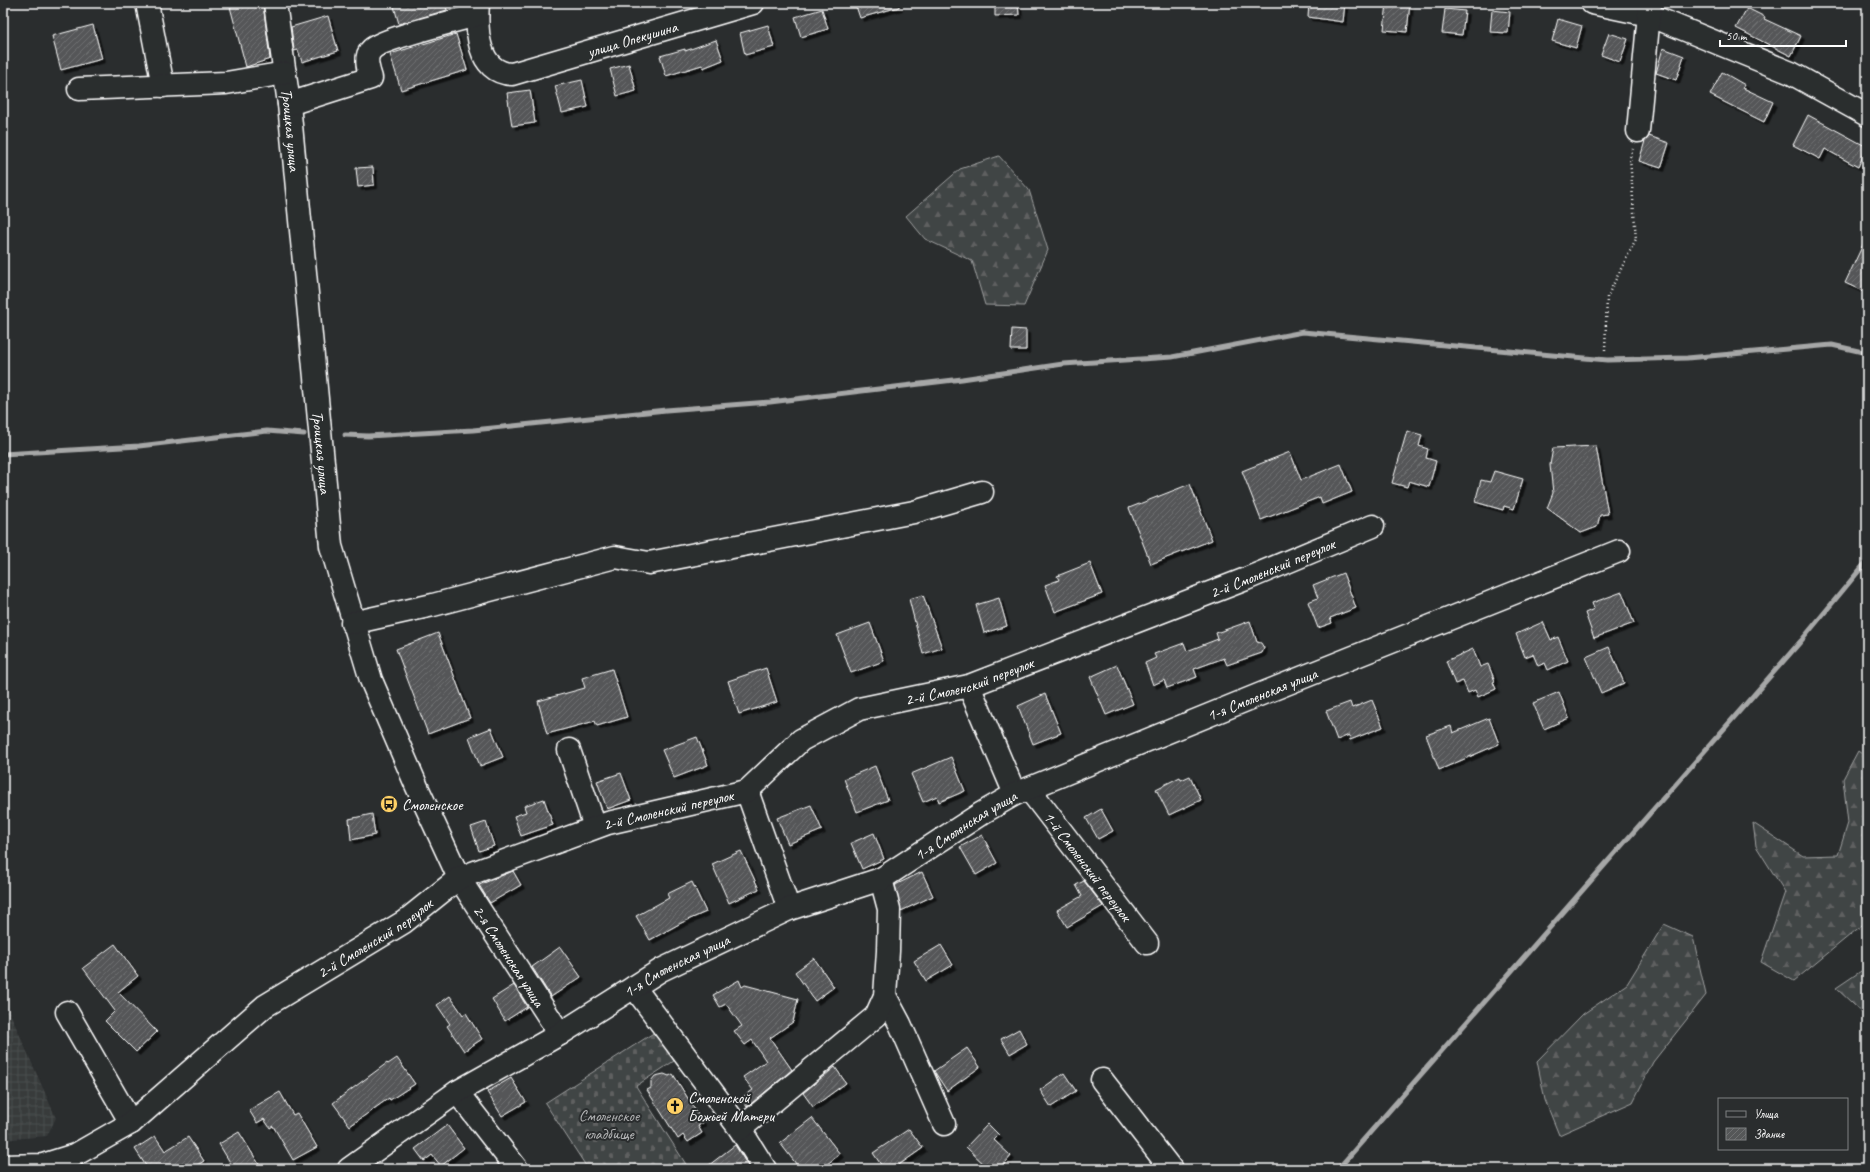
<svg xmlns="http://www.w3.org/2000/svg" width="1870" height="1172" viewBox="0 0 1870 1172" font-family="Caveat,sans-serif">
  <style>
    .industrial { fill: url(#industrial-grid) }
    .forest { fill: url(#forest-firs); stroke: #a0a2a2 }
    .cemetery { fill: url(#cemetery-stones); stroke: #a0a2a2 }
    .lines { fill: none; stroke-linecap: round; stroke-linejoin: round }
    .stream { stroke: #a6a7a7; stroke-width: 5 }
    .building { fill: url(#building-hatch); stroke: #fff; filter: url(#shadow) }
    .minor-casing { stroke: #fff; stroke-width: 25 }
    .path { stroke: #fff; stroke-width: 2.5; stroke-dasharray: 1 3; stroke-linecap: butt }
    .minor { stroke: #2a2d2e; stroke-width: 22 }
    .labels { text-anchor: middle; stroke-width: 4; stroke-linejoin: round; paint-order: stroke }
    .street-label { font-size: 16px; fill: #fff; stroke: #2a2d2e }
    .poi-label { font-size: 16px; fill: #fff; stroke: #2a2d2e; text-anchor: start }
    .park-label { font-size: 16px; fill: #b3b4b5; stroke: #2a2d2e }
  </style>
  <defs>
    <pattern id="industrial-grid" width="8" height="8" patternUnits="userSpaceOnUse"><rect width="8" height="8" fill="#373a3b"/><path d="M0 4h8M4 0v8" fill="none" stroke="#4b4e4f"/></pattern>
    <pattern id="forest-firs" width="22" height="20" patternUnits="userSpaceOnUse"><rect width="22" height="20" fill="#414445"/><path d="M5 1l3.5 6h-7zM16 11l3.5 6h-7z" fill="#5e6061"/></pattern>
    <pattern id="cemetery-stones" width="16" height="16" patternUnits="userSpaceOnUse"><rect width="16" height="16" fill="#414445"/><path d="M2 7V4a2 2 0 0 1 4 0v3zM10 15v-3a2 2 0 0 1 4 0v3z" fill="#5e6061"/></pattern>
    <pattern id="building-hatch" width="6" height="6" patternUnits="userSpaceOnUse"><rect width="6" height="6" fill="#555758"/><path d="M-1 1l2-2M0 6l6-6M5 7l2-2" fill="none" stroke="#6e7071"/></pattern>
    <filter id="shadow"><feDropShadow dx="3.5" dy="3.5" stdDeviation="0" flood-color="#0009"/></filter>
  </defs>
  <rect width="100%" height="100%" fill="#2a2d2e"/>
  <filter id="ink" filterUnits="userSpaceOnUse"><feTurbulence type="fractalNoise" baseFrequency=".025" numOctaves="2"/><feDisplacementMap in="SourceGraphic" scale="8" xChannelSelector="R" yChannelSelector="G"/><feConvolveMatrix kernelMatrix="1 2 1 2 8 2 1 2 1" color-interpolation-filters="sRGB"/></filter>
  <g filter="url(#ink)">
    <path class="industrial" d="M3 997 56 1118 47 1136 3 1140Z"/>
    <path class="forest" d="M999 156 1029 190 1048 250 1024 306 985 305 972 261 925 239 906 216 960 169Z
      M1858 751 1867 758V921L1794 981 1761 962 1785 892 1756 846 1753 823 1803 856 1838 855 1848 823 1843 779Z
      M1664 924 1693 937 1706 995 1653 1062 1633 1102 1559 1135 1545 1100 1537 1061 1583 1014 1627 984Z
      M1867 967V1017L1836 988Z"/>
    <path class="cemetery" d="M655 1032 674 1061 636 1086 689 1169H588L545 1103Z"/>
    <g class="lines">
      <path class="stream" d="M345 435 368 436 473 430 666 410 770 402 962 379 1063 364 1172 357 1303 332 1607 360 1687 358 1832 345 1867 353
        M3 454 139 446 267 431 304 434
        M1338 1169 1801 641 1867 561"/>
    </g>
    <path class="building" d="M229 3H263L270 59 246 67Z
      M393 3H445L447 10 399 24Z
      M855 3H899V7L860 18Z
      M995 3H1018L1019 15 995 16Z
      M1309 3H1345L1343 22 1308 17Z
      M1387 3H1410L1407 32 1384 30Z
      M1747 8 1765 17 1764 19 1801 36 1791 56 1736 28Z
      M822 9 828 29 801 37 795 17Z
      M1445 9 1465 11 1462 35 1442 33Z
      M1492 10 1510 12 1508 33 1490 32Z
      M328 16 338 51 302 62 298 50 294 51 291 27Z
      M1558 19 1582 26 1576 48 1552 41Z
      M93 25 102 59 61 70 52 36Z
      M768 25 774 47 745 55 740 33Z
      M1609 33 1628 39 1620 62 1601 55Z
      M456 34 467 70 401 90 390 54Z
      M716 40 723 60 703 68 702 65 666 76 660 56 685 49V51Z
      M1663 48 1684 56 1676 80 1656 73Z
      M629 64 636 91 617 96 610 69Z
      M1722 72 1745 85 1743 88 1773 102 1764 122 1710 95Z
      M582 80 588 107 562 113 555 86Z
      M530 90 535 123 512 126 507 93Z
      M1808 115 1867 147 1858 167 1825 149 1820 159 1793 145Z
      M1649 136 1669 143 1661 168 1639 161 1645 141Z
      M373 167 374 185 358 187 356 168Z
      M1867 236V293L1845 283Z
      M1012 329 1026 330V350H1011Z
      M1407 431 1422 435 1419 446 1428 449 1426 458 1436 461 1429 487 1409 481 1407 487 1392 483Z
      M1596 446 1608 514 1600 515 1597 527 1581 533 1547 508 1553 493 1550 465 1553 448Z
      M1290 452 1301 480 1341 464 1352 492 1322 504 1320 497 1261 520 1242 471Z
      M1494 471 1523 479 1514 509 1504 506 1503 510 1475 502 1481 480 1490 482Z
      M1190 484 1212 540 1151 564 1129 508Z
      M1090 563 1102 594 1055 612 1045 585 1059 580 1057 576Z
      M1343 573 1356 608 1330 618 1332 623 1318 628 1308 602 1318 598 1313 585Z
      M1622 592 1634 623 1594 638 1585 613 1594 609 1592 603Z
      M923 595 942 648 923 654 909 599Z
      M999 598 1007 626 984 633 976 605Z
      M1250 621 1257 642 1261 643 1264 648 1262 653 1227 665 1224 658 1194 669 1197 677 1167 688 1164 680 1153 685 1145 663 1156 658 1154 654 1184 643 1187 651 1218 639 1216 633Z
      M1543 622 1551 640 1558 637 1568 661 1548 670 1545 663 1538 666 1533 654 1525 657 1516 634Z
      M870 623 884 661 851 673 837 635Z
      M438 633 470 718 428 734 396 649Z
      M1609 647 1624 683 1601 693 1586 657Z
      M1473 649 1480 667 1488 664 1495 681 1493 682 1496 689 1478 697 1475 690 1468 693 1463 681 1455 684 1446 661Z
      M1117 665 1133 704 1106 715 1090 677Z
      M766 668 777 702 739 714 728 681Z
      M612 669 627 717 597 726 595 721 547 734 538 701 585 688 582 678Z
      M1559 692 1569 718 1544 729 1533 703Z
      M1045 694 1061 733 1033 744 1018 706Z
      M1372 700 1383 727 1350 740 1349 735 1337 740 1326 711 1350 702 1352 708Z
      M1489 718 1499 744 1439 770 1426 735 1451 726 1453 733Z
      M491 728 503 757 480 766 469 737Z
      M697 737 708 765 674 778 662 750Z
      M951 757 965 791 939 802 937 796 923 802 911 774Z
      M875 766 888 800 857 812 844 779Z
      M621 773 631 800 607 809 597 781Z
      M1190 776 1201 800 1169 815 1156 789 1180 777 1181 780Z
      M544 799 553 825 521 836 514 816 526 812 524 806Z
      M811 805 822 830 788 844 777 818Z
      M1101 809 1113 831 1098 839 1086 818Z
      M372 814 375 835 351 840 349 819Z
      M486 822 494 846 479 851 471 827Z
      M874 833 884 859 862 869 851 843Z
      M982 835 997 863 976 875 960 847Z
      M741 851 759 889 729 903 712 864Z
      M513 871 521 885 490 903 479 885Z
      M922 872 933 896 901 911 895 885Z
      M1084 881 1103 906 1067 927 1057 910 1082 896 1076 885Z
      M692 882 706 912 681 923 650 940 636 916 669 898 667 894Z
      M115 944 138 976 118 992 157 1032 136 1052 105 1021 115 1011 83 968Z
      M941 945 953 965 926 981 914 961Z
      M560 947 581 977 551 997 532 967Z
      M814 958 834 987 815 1001 795 972Z
      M739 980 742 987 745 985 798 999 793 1022 770 1038 792 1070 747 1107 741 1098 753 1090 743 1077 766 1061 752 1040 745 1045 734 1031 742 1026 726 1004 720 1007 713 995Z
      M514 985 527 1007 505 1021 492 999Z
      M450 996 463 1015 466 1013 482 1039 464 1051 447 1026 450 1024 437 1005Z
      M1019 1029 1027 1044 1010 1054 1001 1039Z
      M967 1048 980 1067 947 1091 934 1071Z
      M397 1058 415 1084 390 1100 389 1098 350 1126 333 1103 387 1063 388 1064Z
      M835 1067 846 1083 813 1107 803 1093Z
      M1064 1073 1076 1091 1051 1107 1040 1090Z
      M664 1074 669 1076 673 1074 703 1123 698 1126 702 1133 688 1142 683 1135 678 1139 647 1090 651 1088V1081L655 1076Z
      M511 1078 526 1102 502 1116 487 1092Z
      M280 1092 293 1115 297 1113 317 1147 293 1160 273 1126 270 1128 264 1119 257 1123 249 1110Z
      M812 1118 840 1154 821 1169H800L780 1143Z
      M988 1124 999 1135 994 1140 1011 1156 1000 1169H989L966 1147Z
      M447 1125 464 1148 441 1166 432 1155 424 1161 415 1149Z
      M909 1129 923 1148 893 1169H884L873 1153Z
      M239 1132 262 1169H234L219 1144Z
      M155 1136 165 1151 188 1137 204 1161 191 1169H148L135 1149Z
      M735 1145 750 1169H704Z"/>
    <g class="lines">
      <defs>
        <g id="minor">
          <path d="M147 3 163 86"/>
          <path id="s1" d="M275 3 289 104 331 546 371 680 417 787 459 878 560 1034"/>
          <path id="s2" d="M478 3C476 29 477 73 512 74L753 3"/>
          <path d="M1592 3 1649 15 1791 73 1867 115"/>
          <path d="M79 89 226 83 285 73"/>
          <path d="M289 104 371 78C368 69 364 56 372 49 382 39 459 20 477 15"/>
          <path d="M1638 131 1650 3"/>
          <path d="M352 623 433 605 615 557 649 563 914 512 982 492"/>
          <path d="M969 686 1015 794"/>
          <path d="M569 750 595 827"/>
          <path id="s3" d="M1029 789 1147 943"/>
          <path d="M747 791 789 909"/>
          <path d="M634 987 740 1129 765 1169"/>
          <path d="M885 996 900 1024 944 1124"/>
          <path d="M67 1012 131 1123"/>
          <path d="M1102 1080 1171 1169"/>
          <path d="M457 1092 517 1169"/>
          <path d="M740 1129 876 1016 885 996 888 951 889 909 881 879"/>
          <path id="s4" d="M3 1166 43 1165 75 1155 131 1123 265 1006 404 922 459 878 608 823 747 791 801 740 859 709 969 686 1246 579 1373 526"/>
          <path id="s5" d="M349 1169 457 1092 560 1034 661 970 789 909 881 879 982 813 1015 794 1261 694 1619 551"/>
        </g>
      </defs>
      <use href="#minor" class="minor-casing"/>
      <path class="path" d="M1605 350 1607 297 1636 239 1630 158 1633 149"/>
      <use href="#minor" class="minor"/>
    </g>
  </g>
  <defs>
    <symbol id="bus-disc" viewBox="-11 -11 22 22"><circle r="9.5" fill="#ffd166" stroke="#2a2d2e"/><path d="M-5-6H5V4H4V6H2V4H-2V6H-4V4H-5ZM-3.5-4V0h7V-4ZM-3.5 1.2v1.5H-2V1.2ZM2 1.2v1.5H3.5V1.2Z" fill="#111"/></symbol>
    <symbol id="church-disc" viewBox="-11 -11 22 22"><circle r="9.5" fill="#ffd166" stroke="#2a2d2e"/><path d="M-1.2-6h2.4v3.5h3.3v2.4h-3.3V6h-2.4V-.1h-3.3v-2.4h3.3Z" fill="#111"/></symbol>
  </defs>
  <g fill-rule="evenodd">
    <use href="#bus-disc" x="379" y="794" width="20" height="20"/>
    <use href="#church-disc" x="665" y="1096" width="20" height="20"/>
  </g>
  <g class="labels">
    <g class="street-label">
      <text dy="6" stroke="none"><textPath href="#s2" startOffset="214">улица Опекушина</textPath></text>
      <text dy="6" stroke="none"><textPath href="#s1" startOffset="128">Троицкая улица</textPath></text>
      <text dy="6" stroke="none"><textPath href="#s1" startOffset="452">Троицкая улица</textPath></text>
      <text dy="6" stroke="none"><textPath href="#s4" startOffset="1428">2-й Смоленский переулок</textPath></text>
      <text dy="6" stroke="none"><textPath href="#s4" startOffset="1104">2-й Смоленский переулок</textPath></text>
      <text dy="6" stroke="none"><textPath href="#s5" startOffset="1034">1-я Смоленская улица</textPath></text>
      <text dy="6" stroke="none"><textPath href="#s4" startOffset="769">2-й Смоленский переулок</textPath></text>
      <text dy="6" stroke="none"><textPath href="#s5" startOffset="709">1-я Смоленская улица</textPath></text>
      <text dy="6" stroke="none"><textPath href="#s3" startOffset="97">1-й Смоленский переулок</textPath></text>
      <text dy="6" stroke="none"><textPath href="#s4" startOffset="445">2-й Смоленский переулок</textPath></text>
      <text dy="6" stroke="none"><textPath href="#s1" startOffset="995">2-я Смоленская улица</textPath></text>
      <text dy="6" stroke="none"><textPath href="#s5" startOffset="386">1-я Смоленская улица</textPath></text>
    </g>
    <g class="poi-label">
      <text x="402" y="810">Смоленское</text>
      <text x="688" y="1103">Смоленской<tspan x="688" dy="18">Божьей Матери</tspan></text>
    </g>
    <g class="park-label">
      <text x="609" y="1121">Смоленское<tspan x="609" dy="18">кладбище</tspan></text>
    </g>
  </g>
  <rect width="1870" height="1172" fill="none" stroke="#2a2d2e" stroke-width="16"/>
  <rect x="8" y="8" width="1854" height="1156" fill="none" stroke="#fff" stroke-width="1.5" filter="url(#ink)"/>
  <rect x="1718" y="1098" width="130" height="52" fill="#2a2d2e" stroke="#7f8182"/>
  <rect x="1726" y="1111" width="20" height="6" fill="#2a2d2e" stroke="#7f8182"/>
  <text x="1754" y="1118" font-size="12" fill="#ffffff">Улица</text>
  <rect x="1726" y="1128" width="20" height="12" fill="url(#building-hatch)" stroke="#7f8182"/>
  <text x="1754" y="1138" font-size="12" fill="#ffffff">Здание</text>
  <path d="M1720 40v6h126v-6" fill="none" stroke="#ffffff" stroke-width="2"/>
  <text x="1726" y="40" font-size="12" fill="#ffffff" stroke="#2a2d2e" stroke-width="3" paint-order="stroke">50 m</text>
</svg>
